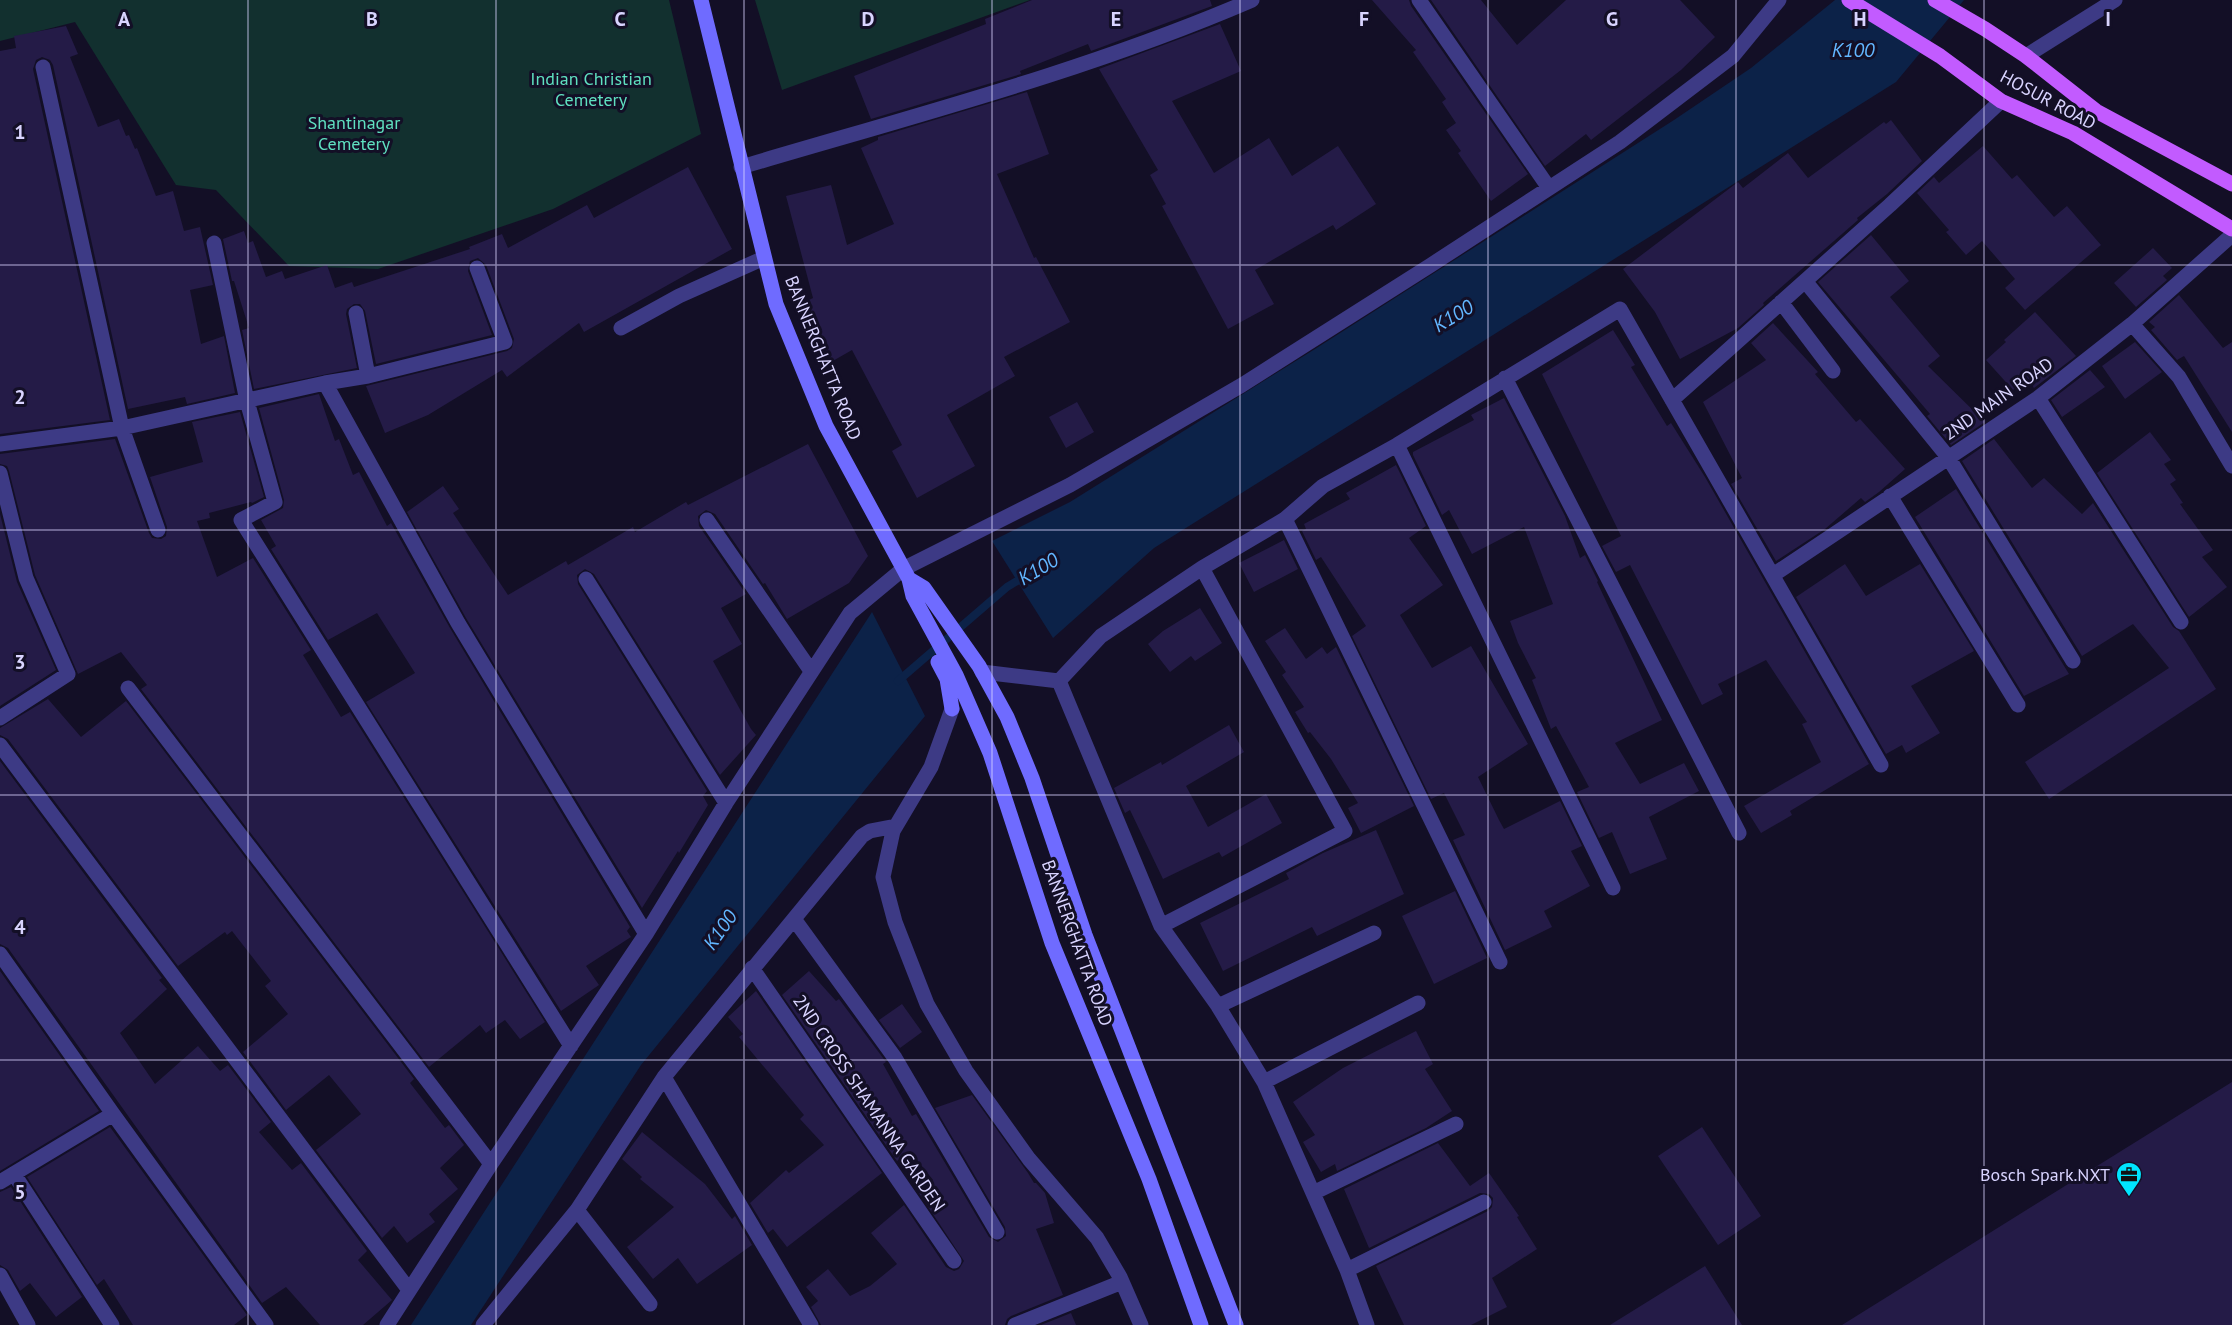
<svg xmlns="http://www.w3.org/2000/svg" width="2232" height="1325" viewBox="0 0 2232 1325" font-family="'PT Sans',sans-serif">
  <style>
    .green { fill: #12302f }
    .water { fill: #0c2248 }
    .lines { fill: none; stroke-linecap: round; stroke-linejoin: round }
    .stream { stroke: #0c2248; stroke-width: 8 }
    .building { fill: #241b47 }
    .minor { stroke: #3d3a85; stroke-width: 15 }
    .secondary { stroke: #6f6bff; stroke-width: 15 }
    .primary { stroke: #c25bff; stroke-width: 15 }
    .grid { fill: none; stroke: #d9d4ff; stroke-width: 1.5; stroke-opacity: 0.55 }
    .labels { text-anchor: middle; stroke-width: 6; stroke-linejoin: round; paint-order: stroke }
    .park-label { font-size: 18px; fill: #5fe0c0; stroke: #130f26 }
    .street-label { font-size: 18px; fill: #d9d4ff; stroke: #130f26 }
    .poi-label { font-size: 18px; fill: #d9d4ff; stroke: #130f26; text-anchor: end }
    .water-label { font-size: 20px; font-style: italic; fill: #62b6ff; stroke: #130f26 }
    .grid-label { font-size: 20px; text-anchor: middle; font-weight: bold; fill: #d9d4ff; stroke: #130f26; stroke-width: 6; stroke-linejoin: round; paint-order: stroke }
  </style>
  <rect width="100%" height="100%" fill="#130f26"/>
  <path class="green" d="M0 0H669L701 134 553 209 378 269 289 266 216 190 176 185 75 22 0 41Z
    M755 0H1030L782 90Z"/>
  <path class="water" d="M1835 0H1964L1896 82 1154 548 1053 638 992 541 1070 502 1315 349 1674 120 1751 68Z
    M872 612 925 716 641 1065 471 1325H411Z"/>
  <g class="lines">
    <path class="stream" d="M898 681 1007 587 1027 575"/>
  </g>
  <path class="building" d="M1032 0H1210L1212 6 1091 51 1088 44 1020 71 1021 74 871 119 854 76 986 24 985 19Z
    M1372 0H1409L1411 6 1528 174 1491 201 1458 153 1461 151 1446 130 1456 123 1442 102 1446 99 1413 52 1416 50Z
    M1431 0H1481L1517 45 1566 0H1680L1715 37 1681 70 1591 140 1586 134 1545 166Z
    M1220 24 1241 71 1172 101 1214 173 1269 138 1292 176 1338 146 1376 204 1336 230 1333 225 1255 270 1274 304 1228 329 1162 206 1166 204 1150 175 1158 170 1099 69Z
    M66 26 78 54 70 57 98 127 119 119 126 136 129 135 135 149 137 148 156 196 173 191 184 231 200 227 213 285 190 290 201 344 224 336 235 393 187 404 185 397 128 409 53 65 50 60 42 57 36 60 33 69 110 420 0 434V51L16 48 14 36Z
    M1027 92 1049 154 997 174 1034 258 1036 257 1070 322 1004 357 1015 376 947 415 975 466 917 498 892 451 902 445 852 350 831 362 805 302 813 298 786 196 831 185 847 245 894 224 861 148 878 140V137Z
    M1891 120 1922 161 1887 194 1857 218 1858 220 1763 303 1764 305 1738 328 1680 359 1655 312 1623 269 1738 182 1743 188 1788 153 1808 178 1884 122 1886 124Z
    M1983 146 2012 179 2017 175 2054 217 2067 206 2101 245 2025 310 2005 288 2015 279 1982 241 1966 255 1946 232 1949 230 1917 193 1934 177 1939 183Z
    M688 167 732 249 584 332 579 323 507 377 502 370 428 415 385 433 366 386 507 351 512 348 514 339 486 265 478 258 470 261 468 271 492 335 376 364 365 311 360 304H354L347 309 346 314 357 368 254 389 242 330 249 328 234 281H232L223 239 244 231 248 243 253 241 266 277 282 271 285 279 327 265 335 288 352 282 354 287 470 249 469 247 502 234 508 248 587 205 594 218Z
    M1871 235 1909 281 1890 297 1940 356 1928 366 1985 422 1951 445 1927 416 1930 414 1818 282Z
    M2153 248 2172 268 2163 276 2167 280 2136 307 2114 283Z
    M2179 295 2223 348 2232 342V432L2184 356 2177 360 2151 330 2155 327 2149 322Z
    M2035 312 2076 356 2034 388 2027 378 2013 390 1986 360 2006 342 2004 340Z
    M1773 323 1818 372 1815 374 1856 422 1860 419 1905 469 1879 492 1865 502 1861 498 1825 529 1776 561 1731 484 1742 478 1703 402 1766 360 1751 343Z
    M1613 330 1635 365 1631 367 1667 426 1671 423 1705 477 1869 764 1790 811 1792 815 1761 833 1744 806 1821 762 1802 724 1807 722 1766 660 1718 684 1723 694 1702 705 1630 565 1616 572 1602 546 1621 536 1542 374Z
    M2135 342 2162 372 2125 399 2102 366Z
    M2090 370 2105 387 2062 417 2051 400Z
    M319 394 335 441 339 439 353 475 359 472 387 526 391 523 450 628 630 927 627 931 631 937 586 966 599 985 561 1011 366 702 415 673 377 613 328 640 271 549 276 546 261 520 283 508 284 500 259 408Z
    M1504 398 1565 516 1580 558 1585 555 1598 581 1597 582 1662 720 1615 743 1640 784 1684 763 1699 791 1649 817 1667 859 1630 874 1612 832 1599 838 1577 792 1589 787 1556 726 1551 729 1532 680 1536 678 1518 643 1510 621 1553 604 1524 527 1472 554 1449 510 1442 515 1413 455V452L1474 420 1471 415Z
    M1077 402 1094 432 1066 448 1049 417Z
    M240 412 264 497 252 503 251 502 209 513 210 518 197 521 217 577 253 558 311 650 303 655 341 717 350 712 545 1022 520 1039 505 1020 486 1033 480 1025 429 1067 141 689 147 685 121 652 78 674 35 575 9 471 7 466 0 464V454L115 439 149 533 152 538 161 539 166 536 167 527 150 477 203 462 192 422Z
    M2150 432 2171 460 2164 464 2176 480 2170 484 2183 503 2180 504 2213 550 2202 557 2227 587 2189 617 2097 473Z
    M1994 439 2032 488 2044 478 2082 514 2093 503 2173 627 2179 631 2216 689 2049 799 2025 762 2169 668 2133 624 2082 656 1962 461Z
    M808 444 868 556 849 583 787 619 765 583 763 584 715 514 706 510 698 516 699 526 746 594 721 608 742 644 713 661 751 729 756 735 720 775 594 574 585 569 577 575 578 584 707 791 703 796 708 805 679 853 678 851 642 908 466 618 407 512 443 486 459 509 453 513 508 595 566 561 568 565 633 527 635 532 686 502 688 505Z
    M1396 465 1426 526 1409 538 1443 585 1400 615 1432 668 1471 646 1528 744 1478 777 1499 820 1504 829 1560 801 1582 846 1571 851 1590 886 1544 911 1552 927 1505 950 1453 840 1465 835 1444 793 1431 799 1352 636 1366 626 1321 557 1316 560 1302 531 1306 529 1304 524 1350 499 1346 493Z
    M1956 489 2069 674 2024 696 1915 517Z
    M0 514 17 582 56 670 0 706Z
    M1284 540 1298 569 1254 592 1239 563Z
    M1845 564 1866 596 1920 564 1974 651 1911 686 1940 733 1906 753 1902 745 1886 754 1796 597Z
    M1200 608 1222 643 1195 661 1191 656 1170 672 1148 644 1163 631Z
    M1285 628 1306 659 1322 647 1327 654 1336 647 1414 806 1361 833 1348 808 1358 803 1331 759 1310 732 1308 733 1295 712 1304 707 1282 675 1286 672 1265 641Z
    M48 699 81 737 126 701 414 1079 410 1083 445 1128 449 1125 464 1145 440 1168 458 1189 429 1214 435 1222 407 1243 394 1226 382 1238 316 1150 361 1114 329 1075 286 1110 243 1052 288 1014 265 986 271 981 232 931 227 935 225 932 178 966 8 739 0 735V728Z
    M1229 725 1244 752 1186 786 1208 827 1266 794 1282 823 1222 857 1219 852 1163 879 1130 810 1125 813 1114 788 1161 762 1162 765Z
    M0 761 162 978 159 980 167 989 120 1033 155 1084 198 1046 220 1071 228 1065 271 1122 259 1132 292 1170 301 1163 367 1251 358 1260 392 1300 363 1325H320L286 1287 262 1303 8 948 0 944Z
    M1376 830 1404 894 1317 936 1312 927 1223 971 1200 923 1289 879 1286 873 1323 853Z
    M1455 891 1487 958 1434 984 1402 916Z
    M0 971 99 1111 0 1171Z
    M809 971 836 1001 839 999 886 1062 883 1064 912 1116 916 1114 989 1237 998 1242 1006 1236 1005 1227 935 1108 972 1095 1028 1173 1034 1183H1036L1045 1193 1054 1223 1036 1229 1063 1295 1011 1316 1007 1319 1005 1325H821L811 1307 818 1301 806 1287 828 1269 850 1296 870 1286 897 1264 871 1233 904 1205 946 1267 954 1271 959 1269 964 1261 919 1193 933 1180 910 1151 897 1161 782 995Z
    M756 991 882 1173 787 1247 773 1229 768 1233 750 1203 786 1170 789 1173 824 1145 800 1119 804 1115 739 1037 743 1034 728 1017Z
    M902 1004 922 1032 900 1048 879 1020Z
    M1416 1031 1433 1064 1425 1069 1452 1111 1426 1128 1337 1171 1335 1164 1321 1172 1303 1142 1315 1135 1293 1102 1343 1068Z
    M2232 1082V1325H1842Z
    M110 1127 247 1315 234 1325H133L104 1279 97 1285 27 1177Z
    M1702 1127 1761 1216 1718 1245 1658 1156Z
    M642 1132 705 1184 732 1219 735 1216 752 1245 697 1284 678 1258 653 1279 627 1247 674 1207 640 1179 642 1177 622 1159Z
    M1438 1143 1470 1186 1489 1173 1519 1216 1517 1217 1537 1249 1492 1278 1507 1307 1471 1325H1404L1376 1266 1488 1211 1492 1207 1493 1198 1489 1194 1480 1193 1369 1248 1344 1189Z
    M11 1187 82 1297 56 1317 30 1283 20 1291 8 1270 0 1265V1192Z
    M1705 1266 1742 1325H1610Z
    M1071 1313 1076 1325H1041Z"/>
  <g class="lines">
    <path class="minor" d="M1419 0 1549 188
      M2026 56 2115 0
      M43 67 122 428 158 530
      M741 167C913 116 1087 71 1252 0
      M214 243 247 401 275 502 241 520 571 1046
      M1805 281 1948 457 2073 661
      M1781 302 1833 371
      M356 313 368 376
      M2132 324 2179 377 2232 466
      M621 328 679 296 764 258
      M1505 378 1739 833
      M325 383 458 623 646 934
      M2038 398 2181 622
      M1672 400 1890 205 2001 101
      M0 444 122 428 325 383 368 376 505 342 477 268
      M1397 445 1613 888
      M0 473 26 578 68 674 0 718
      M1890 496 2018 705
      M1285 519 1500 962
      M707 520 811 671
      M1773 575 2038 398 2132 324 2232 235
      M586 579 726 803
      M982 672 1059 681
      M1059 681 1101 636 1202 568 1285 519 1323 486 1397 445 1620 309 1881 765
      M1059 681 1161 926 1218 1006 1264 1082 1347 1270 1367 1325
      M128 688 491 1164
      M952 709 931 767 893 831 883 877 895 922 927 1004 966 1071 1029 1159 1097 1238 1120 1277 1141 1325
      M0 745 409 1290
      M794 919 895 1058 997 1232
      M1161 926 1345 831 1202 568
      M0 954 113 1114 266 1325
      M752 968 954 1261
      M1218 1006 1374 933
      M664 1077 811 1325
      M1264 1082 1418 1003
      M14 1174 112 1325
      M0 1182 113 1114
      M1313 1193 1456 1124
      M577 1210 650 1304
      M1347 1270 1484 1202
      M0 1275 28 1325
      M387 1325 491 1164 646 934 726 803 850 613 903 569 1070 485 1242 385 1431 265 1620 142 1733 56 1779 0
      M483 1325 577 1210 664 1077 862 836 870 831 896 826
      M1015 1325 1122 1282"/>
    <path class="secondary" d="M701 0 776 304 826 426 909 579 913 596 956 675 990 753 1052 943 1149 1179 1201 1325
      M909 579 924 588 979 666 1007 717 1032 778 1085 935 1236 1325
      M938 662 947 679 952 709"/>
    <path class="primary" d="M1849 0 1940 56 2001 101 2073 133 2232 229
      M1935 0 1985 29 2026 56 2096 111 2232 184"/>
  </g>
  <path class="grid" d="M248 0V1325M496 0V1325M744 0V1325M992 0V1325M1240 0V1325M1488 0V1325M1736 0V1325M1984 0V1325M0 265H2232M0 530H2232M0 795H2232M0 1060H2232"/>
  <defs>
    <symbol id="office-pin" viewBox="-11 -11 22 30"><path d="M0 17L-7.5 6A9.5 9.5 0 1 1 7.5 6Z" fill="#00e5ff" stroke="#130f26"/><path d="M-6-3h4V-5.5h4V-3h4V5H-6ZM-1-4.5V-3h2v-1.5ZM-6 0V1H6V0Z" fill="#111"/></symbol>
  </defs>
  <g fill-rule="evenodd">
    <use href="#office-pin" x="2114" y="1160" width="30" height="40"/>
  </g>
  <g class="labels">
    <g class="park-label">
      <text x="591" y="85">Indian Christian<tspan x="591" dy="21">Cemetery</tspan></text>
      <text x="354" y="129">Shantinagar<tspan x="354" dy="21">Cemetery</tspan></text>
    </g>
    <g class="street-label">
      <text transform="translate(2048 100) rotate(28)" y="6">HOSUR ROAD</text>
      <text transform="translate(823 358) rotate(68)" y="6">BANNERGHATTA ROAD</text>
      <text transform="translate(1998 399) rotate(-35)" y="6">2ND MAIN ROAD</text>
      <text transform="translate(1077 943) rotate(70)" y="6">BANNERGHATTA ROAD</text>
      <text transform="translate(869 1103) rotate(56)" y="6">2ND CROSS SHAMANNA GARDEN</text>
    </g>
    <g class="poi-label">
      <text x="2110" y="1181">Bosch Spark.NXT</text>
    </g>
    <g class="water-label">
      <text x="1853" y="57">K100</text>
      <text transform="translate(1453 316) rotate(-31)" y="7">K100</text>
      <text transform="translate(1038 569) rotate(-31)" y="7">K100</text>
      <text transform="translate(720 930) rotate(-55)" y="7">K100</text>
    </g>
  </g>
  <g class="grid-label">
    <text x="124" y="26">A</text>
    <text x="372" y="26">B</text>
    <text x="620" y="26">C</text>
    <text x="868" y="26">D</text>
    <text x="1116" y="26">E</text>
    <text x="1364" y="26">F</text>
    <text x="1612" y="26">G</text>
    <text x="1860" y="26">H</text>
    <text x="2108" y="26">I</text>
    <text x="20" y="139">1</text>
    <text x="20" y="404">2</text>
    <text x="20" y="669">3</text>
    <text x="20" y="934">4</text>
    <text x="20" y="1199">5</text>
  </g>
</svg>
